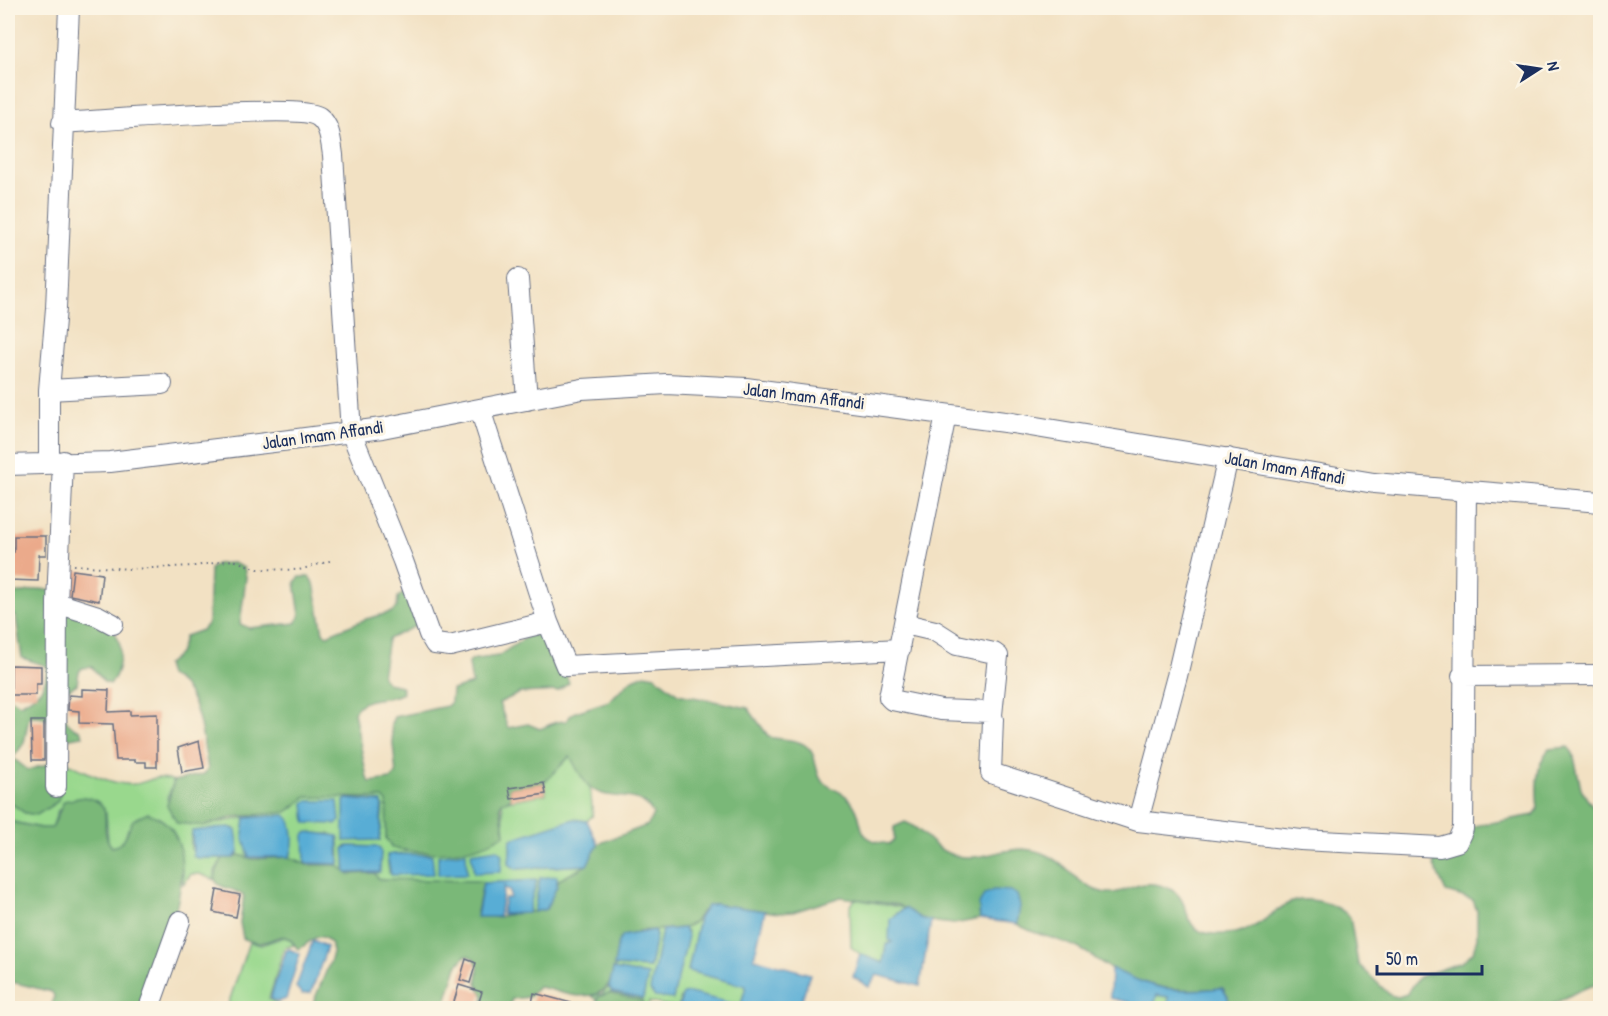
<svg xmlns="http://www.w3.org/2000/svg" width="1608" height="1016" viewBox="0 0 1608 1016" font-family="'Patrick Hand',sans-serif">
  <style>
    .green { fill: #99d88d; stroke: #5a8476; stroke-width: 1.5; fill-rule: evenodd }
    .forest { fill: #7ab878; stroke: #4a746b; stroke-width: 1.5 }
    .water { fill: #59add5; stroke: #3a6e9a; stroke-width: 1.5 }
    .building { fill: #ebaa8b }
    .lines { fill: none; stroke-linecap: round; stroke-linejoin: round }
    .minor-casing { stroke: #666d81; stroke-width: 22 }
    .path { stroke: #666d81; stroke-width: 2; stroke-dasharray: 1.5 4.5; stroke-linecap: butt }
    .minor { stroke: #fff; stroke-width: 20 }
    .labels { text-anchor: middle; stroke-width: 6; stroke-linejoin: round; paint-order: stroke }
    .street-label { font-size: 18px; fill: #1b2f5e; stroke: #fcf5e5 }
  </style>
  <rect width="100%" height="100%" fill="#fcf5e5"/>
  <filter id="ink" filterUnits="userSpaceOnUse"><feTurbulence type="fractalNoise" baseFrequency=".0167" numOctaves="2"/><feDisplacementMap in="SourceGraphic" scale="12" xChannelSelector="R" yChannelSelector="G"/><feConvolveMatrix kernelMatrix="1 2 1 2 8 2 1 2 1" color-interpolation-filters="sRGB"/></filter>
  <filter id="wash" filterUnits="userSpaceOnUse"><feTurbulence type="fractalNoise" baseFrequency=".008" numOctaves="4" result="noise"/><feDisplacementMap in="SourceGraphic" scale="24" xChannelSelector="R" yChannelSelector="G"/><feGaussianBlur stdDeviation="1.35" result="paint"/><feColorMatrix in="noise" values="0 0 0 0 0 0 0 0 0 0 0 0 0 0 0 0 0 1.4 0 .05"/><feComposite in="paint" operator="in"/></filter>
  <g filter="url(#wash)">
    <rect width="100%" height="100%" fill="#f2e1c3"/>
    <path class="green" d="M570 756 590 788 593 815 587 821 511 839 509 864 516 869 587 865 559 880 540 878 534 912 528 913 530 910 503 882 483 883 379 879 374 873H378L381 851 378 847 345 846V871L337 865 340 861 339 838 330 834 306 833 305 863 289 857 291 855 247 853 249 857 238 855 234 828 191 835V848L197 858H223L215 871V880L200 874H191L183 884V871L128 829C125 839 123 845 112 847L108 842 106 813 58 810 52 828 46 829 8 821V801L25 813 66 762C82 770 110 784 128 784 149 786 149 772 174 781L167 799 202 826 294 808 299 801 306 797 384 798 387 801 386 839 404 851 434 852 462 850 505 834 502 802 546 794 544 783ZM347 799 379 801 383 806 380 840 344 801ZM393 854 432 855 389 873 387 856Z
      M855 899 905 908 894 915 892 942 886 945 883 964 860 954 851 947 850 907Z
      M699 918 688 971 746 986 740 1008H737L738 1005 680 998 678 1008 649 1002 648 1008H643L644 1004 609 993 596 999 592 996 602 994 609 987 612 992 648 975 613 969 614 966 650 968 656 935 654 930H662L658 953 673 999 687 931 684 928Z
      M284 937 290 939 294 945 284 948 269 999 283 1008H227L249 942 261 945Z
      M1157 995 1168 997 1169 1008H1153Z"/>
    <path class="forest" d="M233 563 244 568 246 577 240 624 249 628 296 623 300 615 295 582 300 577H309L314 583 323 633 327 635 366 619 392 612 397 607 398 597 404 593 418 625 388 639 382 676 387 683 401 686 403 693C387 702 364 694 354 712L367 778 370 782 391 779 396 774 391 724 394 717 447 706 451 702 452 690 472 684 469 663 471 660 498 656 528 636 540 634 555 669 566 675 569 683 558 691 520 693 499 703 508 728 528 724 540 729 556 722 566 721 573 713 609 701 631 680 645 674 655 676 678 694 748 708 769 737C780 740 795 738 805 745 817 753 814 766 820 778 826 789 843 790 850 800 869 822 849 839 889 844L894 840V827L905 822C926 830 931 850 957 856 986 862 1012 841 1042 853 1065 861 1079 889 1106 893 1127 895 1136 878 1163 886 1197 896 1176 932 1213 934 1225 935 1242 933 1253 927 1265 921 1275 911 1287 904 1306 894 1336 903 1350 917L1358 964 1390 995 1398 997 1407 994 1419 977 1462 962 1473 952 1477 938V911L1473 900 1446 892 1434 866V856L1474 826 1534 815 1538 809C1536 789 1535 765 1549 749L1568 747 1573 753 1581 788 1587 799 1600 814V983L1580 990 1546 1008H1228V997L1223 988C1177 992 1151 990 1110 968 1099 962 1089 953 1078 948 1058 938 1036 936 1017 924L1019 920 979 912 980 919 954 924 936 922 920 918 898 905 841 897 793 912 778 913 715 904 702 911 695 922 684 928 639 931 618 942C612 977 615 1001 571 995 559 993 549 988 538 987L529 997 512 999 509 1008H481L484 996 477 984 478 967 475 959 466 955 457 966 444 1008H311L332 957V944C316 927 310 945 298 949 295 946 292 940 288 938 276 931 266 952 243 938L240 923 244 896C226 882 203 893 223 858H234L238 855 253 859 289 857 307 865H337L349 874 374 873 379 879 480 881 483 883 477 912 497 918C504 913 533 913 546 909L559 880 587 865 598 844 648 825 653 814C640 787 611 804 591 788 582 781 576 767 570 756L544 783 509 788 511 799 502 802 500 806 505 834C475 855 427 856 392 848L386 839 387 802 383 798 306 797 287 812 235 817 202 826 177 823 167 805 174 781 204 774 208 769C202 739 200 688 169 676L166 665 179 654 185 636 202 630 208 623 210 569 216 564Z
      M40 589 62 592 114 632C125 644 120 673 110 684L104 682 92 667 82 668 79 672 77 684 63 693C64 711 61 724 80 730L83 736 64 739C54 727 47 712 29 717L24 743 13 758 28 770 51 763 60 795 57 802 37 815 25 813 8 801V698L20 704C39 694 47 688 47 666L22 658 16 617 8 611V595Z
      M84 797C121 804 95 827 112 847 126 844 127 831 133 820L148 813C220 836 157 963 141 1008H51L54 996 52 992 8 981V821L40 828H52L64 801Z
      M609 993 642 1001 643 1008H595L598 997Z"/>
    <path class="water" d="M347 799 382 802 380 840 344 841V801Z
      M307 801H338L340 821 336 824 306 823 304 803Z
      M285 815C295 822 295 848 289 857H249L243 836 245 818Z
      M574 819 587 821 598 844 587 865 516 869 509 864 511 839Z
      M229 827 236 830 239 851 234 858H197L193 856 192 831Z
      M308 832 338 836 339 864 305 863 304 835Z
      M349 846 378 847 381 851 380 872 346 873 344 848Z
      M497 849 502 853 501 872 474 873 471 853Z
      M466 852 467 874 438 875V856Z
      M393 854 432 855 434 874 391 875 387 855Z
      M557 876V886L546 909 534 912 540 878Z
      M537 880 528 913 502 914 505 898H510V891L506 890 504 886 499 917H477L483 883Z
      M993 890 1011 891 1017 895 1020 906 1017 924 980 919 979 905 984 895Z
      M715 904 765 911 754 958 810 974 799 1008H740L746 986 688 971 699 918 707 906Z
      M905 908 920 918 931 921 920 986 877 975 869 987 853 977 860 954 883 963 886 945 892 942 889 940 890 919Z
      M684 928 688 936 673 999 655 997 650 990 662 930Z
      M654 930 656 935 650 968 614 966 618 942 622 936Z
      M313 940 327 947 311 993 302 994 296 987Z
      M289 949 300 954 286 999 278 1002 271 999 272 993 286 951Z
      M1111 968C1154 990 1174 993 1222 988L1228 997V1008H1169L1168 997 1157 995 1153 1008 1110 998Z
      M613 969 648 975 643 999 612 992 609 987Z
      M690 993 738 1005 737 1008H678L683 994Z"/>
    <g id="blocks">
      <path class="building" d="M14 536H46V555H39L38 581 8 580V552H14Z
        M73 570 102 574 99 601 70 595Z
        M11 665 41 666V684H36V695H11Z
        M82 689 109 690 108 712 130 711V715L157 714V767H146V762H135V760H116L113 724 79 723V711L68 710 69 695 82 696Z
        M31 721H44V760H32Z
        M199 741 204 768 182 772 178 748Z
        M544 783 546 794 511 799 509 788Z
        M217 890 240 895 236 917 213 912Z
        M466 959 476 963 470 983 460 980Z
        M459 985 482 992 477 1008H452Z
        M534 993 579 1005V1008H531Z"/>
    </g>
  </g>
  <g filter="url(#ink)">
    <use href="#blocks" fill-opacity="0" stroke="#666d81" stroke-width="1.5"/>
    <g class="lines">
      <defs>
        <path id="minor" d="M62 123C97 121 302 103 319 117 330 125 331 142 333 155L351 432 403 561 429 634 435 644 450 646 548 622
          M518 279 527 400
          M49 390 162 384
          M480 409 548 622 566 666 900 649
          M946 415 889 697 892 700 941 710 989 712 993 719 991 773 1138 821 1301 840 1440 847 1457 842 1463 829 1466 491
          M49 461V390L56 308 69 8
          M8 465 110 462 290 440 382 428 582 389 666 384 746 388 1012 423 1374 483 1600 502
          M57 603 98 616 113 624
          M905 624 935 631 957 645 994 653 998 656 992 715
          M1462 676 1600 675
          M56 787 57 603 63 461
          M1138 821 1177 676 1228 458
          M149 1008 180 921"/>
      </defs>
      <use href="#minor" class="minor-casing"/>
      <path class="path" d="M74 565 129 569 195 566 233 560 258 569 299 570 333 560"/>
      <use href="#minor" class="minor"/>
    </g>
  </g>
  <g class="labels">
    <g class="street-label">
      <text transform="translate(804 396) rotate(7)" y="6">Jalan Imam Affandi</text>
      <text transform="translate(323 435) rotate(-8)" y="6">Jalan Imam Affandi</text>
      <text transform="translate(1285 468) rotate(10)" y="6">Jalan Imam Affandi</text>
    </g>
  </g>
  <rect width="1608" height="1016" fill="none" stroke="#fcf5e5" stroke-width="30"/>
  <g transform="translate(1539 69) rotate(78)" stroke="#fcf5e5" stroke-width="4.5" paint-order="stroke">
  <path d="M0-4.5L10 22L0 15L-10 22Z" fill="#1b2f5e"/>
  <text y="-9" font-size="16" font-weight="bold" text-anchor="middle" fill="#1b2f5e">N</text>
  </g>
  <path d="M1377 965v9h105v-9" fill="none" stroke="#1b2f5e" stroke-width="3"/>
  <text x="1386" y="965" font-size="18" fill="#1b2f5e" stroke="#fcf5e5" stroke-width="4.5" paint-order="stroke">50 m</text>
</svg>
